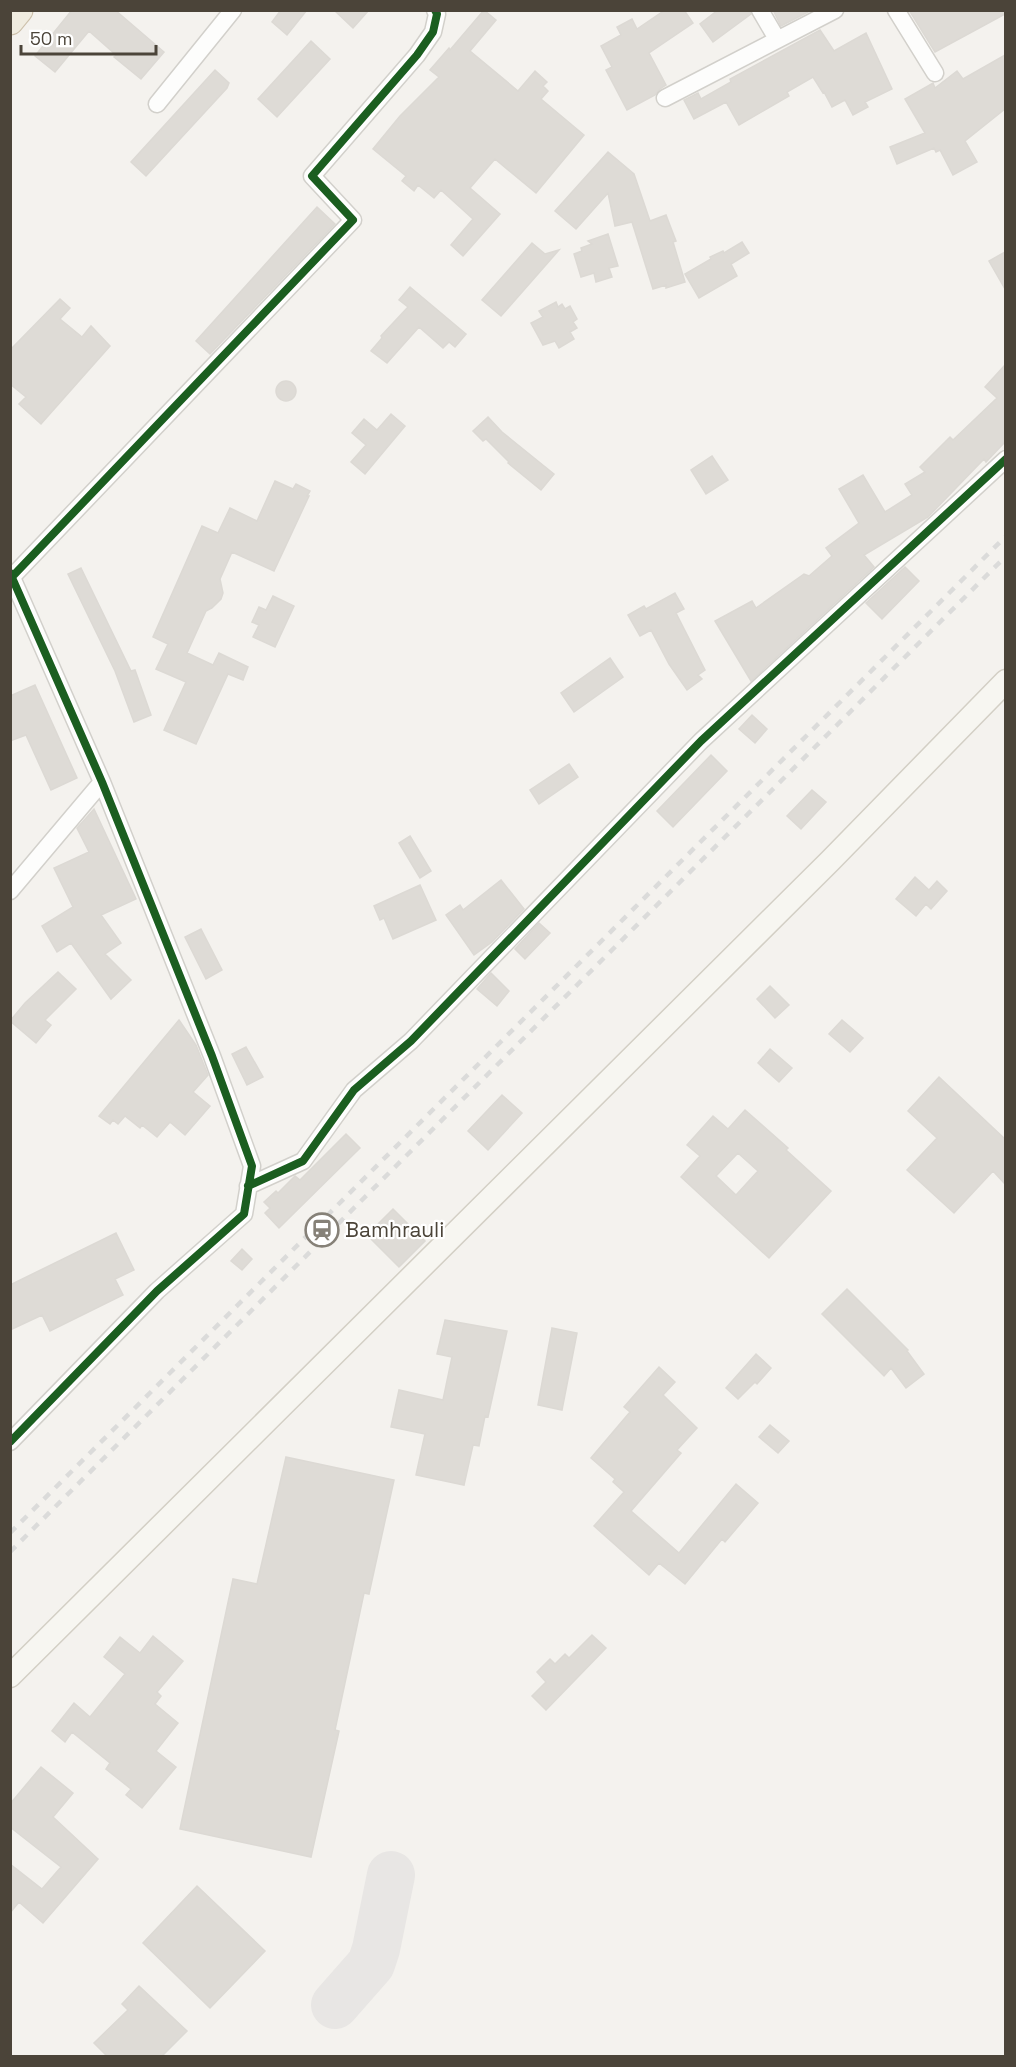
<svg xmlns="http://www.w3.org/2000/svg" width="1016" height="2067" viewBox="0 0 1016 2067" font-family="'Space Grotesk',sans-serif">
  <style>
    .lines { fill: none; stroke-linecap: round; stroke-linejoin: round }
    .taxiway { stroke: #e8e6e4; stroke-width: 48 }
    .building { fill: #dedbd6; stroke: #dcd9d4; stroke-width: 1.5; fill-rule: evenodd }
    .minor-casing { stroke: #d2d0cb; stroke-width: 19 }
    .secondary-casing { stroke: #d3cfc5; stroke-width: 25 }
    .trunk-casing { stroke: #ccbfa9; stroke-width: 29 }
    .minor { stroke: #fdfdfc; stroke-width: 16 }
    .secondary { stroke: #f7f6f1; stroke-width: 22 }
    .trunk { stroke: #f0ece0; stroke-width: 27 }
    .rail { stroke: #dbdbda; stroke-width: 4.5; stroke-dasharray: 8 8; stroke-linecap: butt }
    .cycleway-casing { stroke: #fff; stroke-width: 11 }
    .cycleway { stroke: #1b5e20; stroke-width: 8 }
    .labels { text-anchor: middle; stroke-width: 4.5; stroke-linejoin: round; paint-order: stroke }
    .poi-label { font-size: 21px; fill: #4b4439; stroke: #fff; text-anchor: start }
  </style>
  <rect width="100%" height="100%" fill="#f4f2ee"/>
  <g class="lines">
    <path class="taxiway" d="M335 2005 371 1964 376 1949 391 1875"/>
  </g>
  <path class="building" d="M72 10H115L164 52 141 79 114 57 116 55 89 31 55 72 35 56Z
    M281 10H307L287 35 272 22Z
    M334 10H369L353 28Z
    M484 10 496 20 470 51 518 91 535 71 547 82 543 86 548 91 541 99 584 135 536 193 495 159 470 188 500 214 463 256 451 245 473 219 441 190 434 198 418 185 414 191 402 181 406 176 373 149 400 116 439 77 430 70 449 48 450 50Z
    M665 10H684L693 23 649 53 666 85 660 89 655 95 627 110 606 70 612 67 601 46 621 35 617 27 632 19 637 29Z
    M718 10H750L751 14 713 42 700 24Z
    M773 10H808V12L781 26Z
    M909 10H1005V14L935 52Z
    M820 30 834 51 866 33 892 89 865 102 868 107 853 115 845 100 832 107 824 92 823 93 813 77 787 92 789 96 739 125 726 102 694 119 684 100 698 93 701 99 731 82 730 79Z
    M311 41 330 59 277 117 258 99Z
    M1005 55V109L965 141 977 162 953 175 940 150 936 152 934 148 897 164 890 147 925 133 905 99 933 83 935 88 957 71 963 79Z
    M215 70 229 83 227 88 146 176 131 162Z
    M608 152 634 174 650 221 666 215 676 241 673 242 685 282 666 288V285L653 289 632 222 615 226 608 193 576 229 555 211Z
    M317 207 335 224 210 354 196 341Z
    M608 234 618 266 609 268 612 277 596 282 594 273 581 277 574 254 582 251 581 248 592 244 588 241Z
    M742 242 749 253 731 264 737 276 699 298 685 274 711 259 710 257 723 251 724 253Z
    M532 243 545 254 559 250 501 316 482 300Z
    M1005 252V289L989 261Z
    M410 287 466 334 455 347 449 342 443 348 419 327 387 363 371 351 382 338 381 336 408 307 399 300Z
    M60 299 70 308 60 319 82 337 91 326 110 346 41 424 19 404 26 397 10 384V350Z
    M556 302 558 307 562 304 565 309 570 306 577 319 573 322 577 328 570 332 574 339 559 348 555 341 543 345 531 323 543 317 539 311Z
    M1005 365V442L986 462 984 459 928 517 864 555 874 567 751 681 715 621 752 601 756 608 804 574 809 576 832 556 826 548 859 523 839 489 863 475 885 512 912 495 905 484 925 472 920 467 950 437 953 440 997 398 985 387Z
    M276 391a10 10 0 1 1 20 0a10 10 0 1 1-20 0Z
    M391 414 405 426 365 474 351 462 366 445 352 433 364 419 377 430Z
    M488 417 502 432 554 474 541 490 508 463 509 462 486 439 483 441 473 431Z
    M712 456 728 480 706 494 691 470Z
    M275 481 293 489 296 484 310 491 307 496H309L274 571 232 552 220 579 223 593 221 599 212 608 206 611 187 653 213 665 219 653 248 667 243 680 228 674 196 744 164 730 186 682 156 669 168 644 153 637 202 526 218 533 230 508 257 521Z
    M905 567 919 581 882 619 866 603Z
    M81 568 131 671 135 670 151 715 134 722 115 671 68 574Z
    M675 593 684 609 676 613 705 670 698 675 702 679 687 690 669 664 651 630 640 636 628 615 644 606 646 609Z
    M273 596 294 606 275 647 253 637 259 625 252 622 259 607 266 610Z
    M610 658 623 677 574 712 561 693Z
    M35 685 77 778 51 790 26 735 10 741V696Z
    M752 715 767 729 755 743 739 729Z
    M711 755 727 771 673 827 657 811Z
    M569 764 578 777 539 804 530 790Z
    M812 790 826 802 801 829 787 816Z
    M94 809 136 899 101 915 121 943 105 954 131 980 111 999 71 943 57 952 42 926 73 907 54 868 89 852 77 828Z
    M410 836 431 871 420 878 399 843Z
    M915 877 929 890 937 881 947 891 931 909 926 904 916 916 896 899Z
    M501 880 524 909 492 942 474 955 446 915 460 905 463 910Z
    M420 885 436 920 393 939 384 918 380 920 374 906Z
    M539 923 550 933 525 959 515 949Z
    M201 929 222 970 206 979 185 937Z
    M58 972 76 989 45 1020 51 1025 36 1043 10 1021 25 1003Z
    M491 973 509 991 497 1006 477 989Z
    M770 986 789 1005 775 1018 757 999Z
    M179 1020 196 1045 208 1075 193 1092 210 1106 185 1135 170 1122 157 1137 142 1125 140 1128 125 1116 118 1124 113 1120 110 1124 99 1116Z
    M842 1020 863 1038 850 1052 829 1034Z
    M246 1047 263 1077 247 1085 232 1054Z
    M770 1049 792 1068 779 1082 758 1063Z
    M939 1077 1005 1139V1184L993 1171 954 1213 907 1170 937 1138 908 1111Z
    M502 1095 522 1113 488 1150 468 1131Z
    M745 1110 788 1148 786 1150 831 1191 769 1258 681 1177 700 1156 687 1145 713 1116 728 1129ZM738 1153 758 1171 736 1195 716 1176Z
    M346 1134 360 1148 279 1228 265 1213 270 1208 264 1202 276 1191 278 1193 295 1176 300 1180Z
    M393 1209 425 1241 399 1267 367 1235Z
    M116 1233 134 1270 115 1279 123 1295 50 1331 42 1315 10 1330V1285Z
    M242 1249 252 1259 242 1270 231 1261Z
    M847 1289 908 1350 907 1351 924 1374 906 1388 891 1368 884 1376 822 1314Z
    M445 1320 507 1331 488 1417 485 1416 479 1446 473 1445 464 1485 416 1475 425 1434 391 1427 399 1390 443 1400 452 1357 437 1354Z
    M552 1328 577 1333 562 1410 538 1405Z
    M756 1354 771 1368 757 1384 755 1382 738 1399 726 1388Z
    M659 1367 675 1382 663 1395 697 1428 677 1450 681 1453 631 1511 679 1553 736 1484 758 1503 725 1542 722 1539 685 1584 659 1563 649 1575 594 1526 624 1492 613 1482 615 1479 591 1458 630 1412 624 1407Z
    M770 1425 789 1441 778 1453 759 1437Z
    M286 1457 394 1480 369 1594 364 1593 335 1730 339 1731 311 1857 180 1829 233 1579 257 1584Z
    M592 1635 606 1648 546 1710 532 1696 546 1682 537 1672 550 1659 555 1664 565 1654 569 1658Z
    M153 1636 183 1661 157 1692 161 1696 155 1704 178 1723 156 1751 176 1767 142 1808 126 1795 131 1789 106 1769 110 1763 72 1732 65 1742 52 1731 74 1703 90 1717 125 1674 104 1657 120 1637 140 1653Z
    M41 1767 73 1793 53 1817 98 1859 43 1923 19 1902 10 1913V1864L42 1889 61 1867 10 1827V1804Z
    M197 1886 265 1951 210 2008 143 1943Z
    M139 1986 187 2031 162 2056H107L94 2043 128 2010 122 2004Z"/>
  <g class="lines">
    <defs>
      <path id="minor" d="M760 10 777 39
        M896 10 935 73
        M665 98 835 10
        M157 104 233 10
        M10 573 102 782 212 1056 252 1166 244 1214 157 1291 10 1442
        M10 579 353 220 312 176 417 55 433 32 437 14 435 10
        M10 891 102 782
        M248 1186 303 1161 354 1090 411 1041 701 741 1006 459"/>
      <path id="secondary" d="M10 1676 830 861 1006 681"/>
      <path id="trunk" d="M10 21 19 10"/>
    </defs>
    <use href="#minor" class="minor-casing"/>
    <use href="#secondary" class="secondary-casing"/>
    <use href="#trunk" class="trunk-casing"/>
    <use href="#minor" class="minor"/>
    <use href="#secondary" class="secondary"/>
    <use href="#trunk" class="trunk"/>
    <path class="rail" d="M10 1533 1006 536
      M10 1552 1006 556"/>
    <defs>
      <path id="cycleway" d="M10 573 102 782 212 1056 252 1166 244 1214 157 1291 10 1442
        M10 579 353 220 312 176 417 55 433 32 437 14 435 10
        M248 1186 303 1161 354 1090 411 1041 701 741 1006 459"/>
    </defs>
    <use href="#cycleway" class="cycleway-casing"/>
    <use href="#cycleway" class="cycleway"/>
  </g>
  <defs>
    <symbol id="station-ring" viewBox="-11 -11 22 22"><circle r="9.5" fill="#fff" stroke="#868178" stroke-width="1.5"/><path d="M-3-6H3Q5-6 5-4V2Q5 4 3 4L4.5 6H3L1.5 4h-3L-3 6H-4.5L-3 4Q-5 4-5 2V-4Q-5-6-3-6ZM-3.5-4v3h7v-3ZM-3.5 1v1.5H-2V1ZM2 1v1.5H3.5V1Z" fill="#868178"/></symbol>
  </defs>
  <g fill-rule="evenodd">
    <use href="#station-ring" x="303" y="1211" width="38" height="38"/>
  </g>
  <g class="labels">
    <g class="poi-label">
      <text x="345" y="1237">Bamhrauli</text>
    </g>
  </g>
  <rect width="1016" height="2067" fill="none" stroke="#4b4439" stroke-width="24"/>
  <path d="M21 45v9h135v-9" fill="none" stroke="#4b4439" stroke-width="3"/>
  <text x="30" y="45" font-size="18" fill="#4b4439" stroke="#ffffff" stroke-width="4.5" paint-order="stroke">50 m</text>
</svg>
